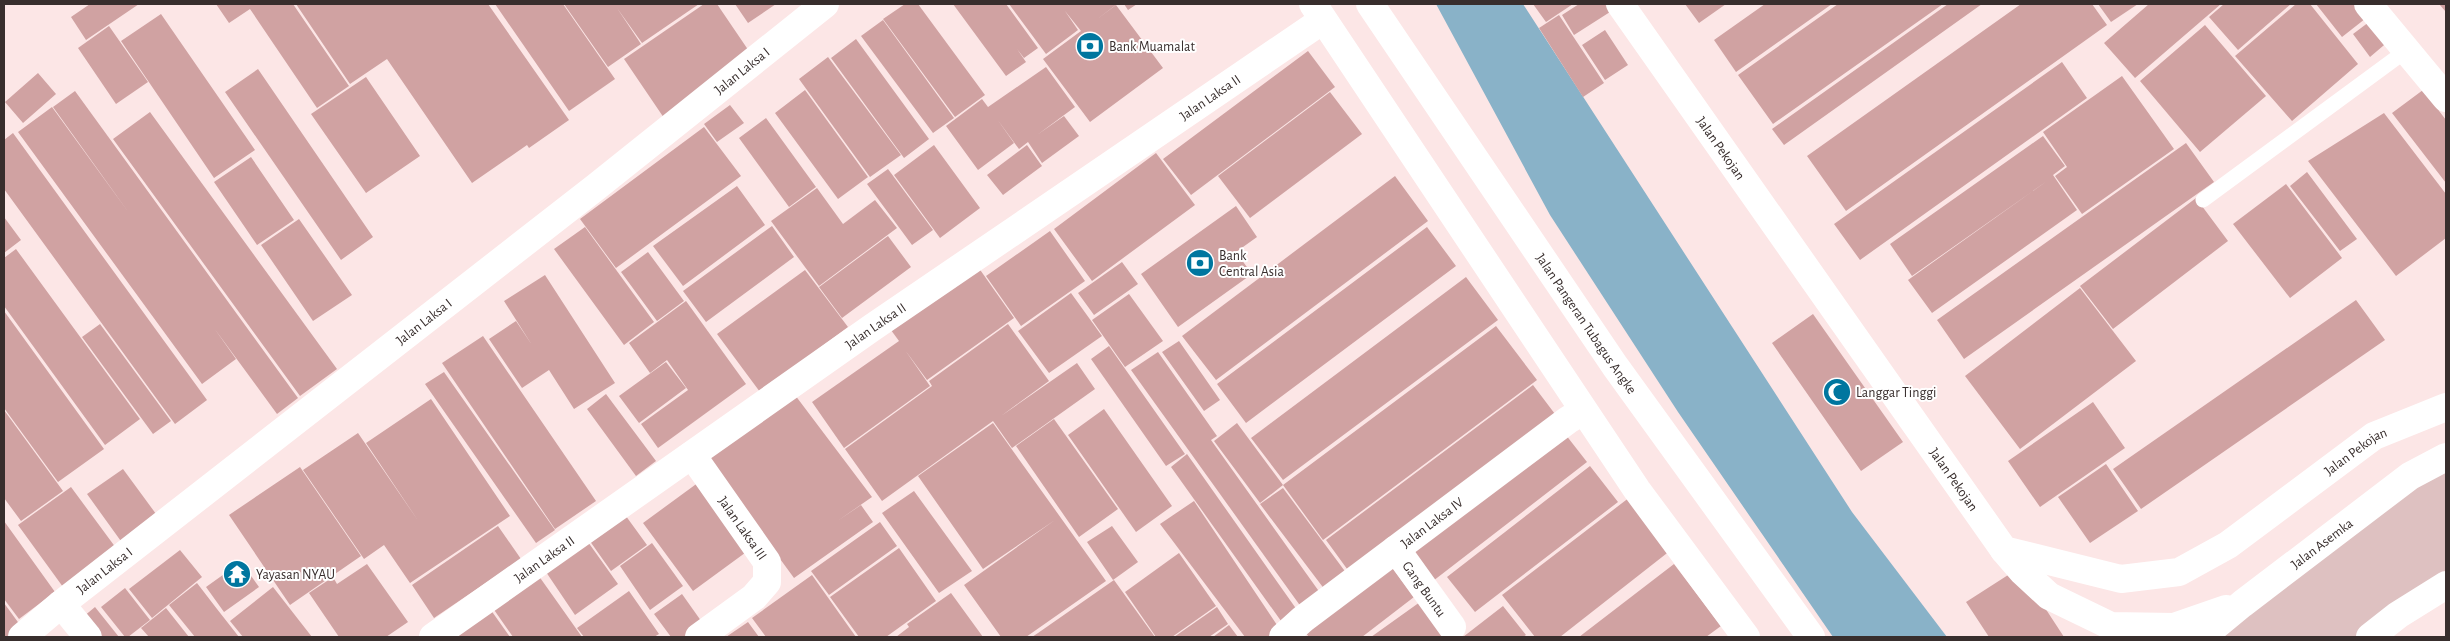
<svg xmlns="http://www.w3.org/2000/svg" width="2450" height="641" viewBox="0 0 2450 641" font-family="'Alegreya Sans',sans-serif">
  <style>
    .green { fill: #dec1c1 }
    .water { fill: #89b2c8 }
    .building { fill: #d0a2a2 }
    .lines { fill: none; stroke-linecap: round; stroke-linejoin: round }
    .service { stroke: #fff; stroke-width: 15 }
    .minor { stroke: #fff; stroke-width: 28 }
    .tertiary { stroke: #fff; stroke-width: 28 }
    .secondary { stroke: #fff; stroke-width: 28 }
    .labels { text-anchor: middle; stroke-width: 4; stroke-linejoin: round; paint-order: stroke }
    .poi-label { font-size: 14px; fill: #382e2d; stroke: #fff; text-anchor: start }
    .street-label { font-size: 14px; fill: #382e2d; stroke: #fff }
  </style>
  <rect width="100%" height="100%" fill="#fce6e6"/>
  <path class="green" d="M2446 458V588L2370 637H2202Z"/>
  <path class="water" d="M1436 4H1523L1852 512 1947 637H1833L1678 412 1550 215Z"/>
  <path class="building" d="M90 4H139L86 40 71 17Z
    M216 4H293L349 86 317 108 250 9 229 23Z
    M296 4H488L569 120 529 148 527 145 472 183 387 59 350 84Z
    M495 4H563L615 79 569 111Z
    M564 4H699L642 43 617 8 641 44 608 67Z
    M704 4H717L753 57 664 118 624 59Z
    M735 4H776L748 23Z
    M905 4H918L985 95 955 117 883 19Z
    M953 4H1006L1038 48 1024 58 1017 49 1026 62 1006 76Z
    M1009 4H1117L1096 20 1116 5 1163 68 1090 122 1043 59 1081 31 1065 11 1078 30 1046 54Z
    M1124 4H1137L1128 10Z
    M1533 4H1573L1546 22Z
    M1579 4H1605L1610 12 1574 35 1562 15Z
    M1685 4H1726L1699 23Z
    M1765 4H1832L1736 72 1714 40Z
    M1838 4H1943L1773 124 1738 75Z
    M1948 4H1982L1784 145 1772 129Z
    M2021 4H2092L2107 25 1846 211 1807 156Z
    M2098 4H2138L2111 22Z
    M2149 4H2221L2135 78 2104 43Z
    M2224 4H2291L2238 50 2209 17Z
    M2296 4H2310L2358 64 2292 121 2235 56Z
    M2316 4H2361L2370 15 2342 37Z
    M2439 4H2446V12Z
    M161 14 255 150 214 178 121 41Z
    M1559 15 1604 83 1583 97 1539 28Z
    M2373 19 2390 40 2370 57 2353 34Z
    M883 20 954 118 933 133 861 36Z
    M2205 25 2266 96 2200 152 2140 81Z
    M109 26 148 82 116 104 78 48Z
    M1605 30 1628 65 1605 80 1582 45Z
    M856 39 929 139 904 158 831 58Z
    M1308 51 1335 87 1191 195 1163 159Z
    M828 57 901 155 870 177 799 79Z
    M2062 62 2087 98 1860 260 1834 224Z
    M1046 67 1075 107 1037 135 1064 116 1079 136 1042 163 1028 142 1019 149 997 119 1014 143 978 170 946 126 982 99 988 107Z
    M258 69 373 237 341 260 225 92Z
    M38 73 56 94 23 123 5 102Z
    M2122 76 2174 149 2082 214 2055 176 2067 167 2043 132Z
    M366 77 420 156 366 193 311 114Z
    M805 90 868 177 838 199 775 113Z
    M2423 90 2446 120V183L2392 113Z
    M75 91 298 398 277 414 214 328 236 359 202 384 18 132 52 107 129 213 53 107Z
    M1330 92 1362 134 1250 218 1218 176Z
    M730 105 744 123 717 142 704 124Z
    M150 112 337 369 300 396 113 139Z
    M2384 113 2446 194V238L2396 276 2308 161Z
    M766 118 816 187 789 207 739 138Z
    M704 127 741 176 616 268 580 219Z
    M13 133 207 400 175 424 4 189V140Z
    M2043 136 2065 166 2053 175 2077 210 1932 313 1908 280 2047 181 1912 276 1890 244Z
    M2186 143 2214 182 1964 359 1937 320Z
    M934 145 980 208 940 238 894 175Z
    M1027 145 1042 166 1003 195 987 175Z
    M1156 153 1195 205 1092 281 1054 229Z
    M251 157 294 220 257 245 214 182Z
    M888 169 933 230 912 245 867 184Z
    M2307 172 2357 239 2340 251 2290 186Z
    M1395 176 1428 221 1216 380 1182 336Z
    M2286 184 2342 258 2290 298 2233 224Z
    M737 186 765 225 683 286 653 246Z
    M817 188 843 224 875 200 897 228 819 286 771 221Z
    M2196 198 2228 241 2113 329 2080 286Z
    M1236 206 1257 237 1236 252 1252 274 1178 327 1141 274Z
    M4 217 21 240 4 253Z
    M299 219 352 295 313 321 261 245Z
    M772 226 794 257 706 322 683 291Z
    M585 227 654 322 624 345 554 249Z
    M1427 227 1456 266 1246 423 1217 384Z
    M1050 231 1085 281 1021 326 986 276Z
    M888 236 911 267 842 318 819 287Z
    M16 249 140 419 105 445 4 306V258Z
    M648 252 684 301 657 321 621 272Z
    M1122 262 1138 284 1094 315 1078 293Z
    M976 264 1014 318 927 380 905 350 930 386 844 448 812 402 899 341 888 326Z
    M805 270 848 327 760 392 717 334Z
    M545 275 615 383 574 409 549 370 522 388 489 339 516 321 532 345 504 301Z
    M1466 277 1498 320 1283 480 1251 438Z
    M2080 288 2136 361 2020 449 1965 376Z
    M1071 293 1102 336 1049 373 1018 331Z
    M1129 294 1163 341 1125 367 1092 320Z
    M2356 300 2385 340 2141 509 2113 469Z
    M686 301 746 384 658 448 641 424 688 390 667 360 650 373 629 343Z
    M4 311 104 449 58 482 4 408Z
    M1813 314 1903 442 1861 471 1772 343Z
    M100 324 171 421 153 434 82 337Z
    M1008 324 1049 381 1001 416 1077 363 1095 389 1012 448 993 421 882 501 845 449 932 386 929 381Z
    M1496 326 1537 380 1323 540 1283 485 1260 503 1214 441 1237 423 1283 485Z
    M483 336 596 501 555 529 442 363Z
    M1179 341 1220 400 1204 411 1162 352Z
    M1109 346 1185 454 1166 466 1091 359Z
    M1158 352 1217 436 1211 440 1323 597 1304 611 1131 370Z
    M666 362 686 388 639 423 619 396Z
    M444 372 555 530 536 543 425 384Z
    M1533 385 1558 418 1350 573 1326 540Z
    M606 394 656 461 636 476 587 409Z
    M795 395 872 497 836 522 861 505 873 522 794 578 707 459Z
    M431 399 510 516 410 583 384 545 364 559 303 470 358 433 419 522 366 443Z
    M2093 402 2125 448 2040 507 2008 461Z
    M1104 409 1172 506 1136 532 1068 435Z
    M4 410 63 491 21 521 4 498Z
    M1054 419 1118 509 1079 537 1016 446Z
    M993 423 1106 581 1026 637H1001L964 585 1055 520 983 569 918 476Z
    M1562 430 1587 462 1433 581 1410 550Z
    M1187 454 1302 617 1286 628 1171 467Z
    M2106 464 2138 511 2090 543 2058 497Z
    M1590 466 1618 502 1475 612 1447 577Z
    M300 467 361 556 290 605 229 515Z
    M123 469 159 518 123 544 87 494Z
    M699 482 749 550 693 591 643 523Z
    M71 487 116 548 63 587 18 525Z
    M1283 488 1347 574 1325 590 1260 504Z
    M914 491 972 571 939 593 882 513Z
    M1630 497 1671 550 1560 637H1535L1502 595Z
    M1194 501 1281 631 1272 637H1245L1160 524Z
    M623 512 647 545 611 571 587 537Z
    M4 521 55 592 19 619 4 599Z
    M880 522 897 546 829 595 811 571Z
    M498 526 521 559 434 618 412 585Z
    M1112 526 1138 562 1113 580 1087 542Z
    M588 542 618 584 575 615 546 572Z
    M652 543 683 586 650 610 620 566Z
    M899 548 936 601 886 637H859L830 597Z
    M180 550 202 577 152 618 129 589Z
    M1179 553 1216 606 1172 637H1156L1125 592Z
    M241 562 259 587 224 612 206 587Z
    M367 564 408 622 386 637H339L309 593 333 577 337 584Z
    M1674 564 1721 626 1706 637H1579Z
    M1390 565 1414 597 1362 637H1309L1304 631Z
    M2019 568 2064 637H1989L1966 602Z
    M536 572 558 603 582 637H513L490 604Z
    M812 575 856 637H766L752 618Z
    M1114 580 1155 637H1032L1038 633Z
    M197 583 217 609 239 637H195L169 605Z
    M273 587 312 637H243L230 621Z
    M125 588 150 620 128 637H125L101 607Z
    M629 591 659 634 654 637H584L577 628Z
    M951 593 983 637H896L909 627 907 624Z
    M682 594 704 625 687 637H671L654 614Z
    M1420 602 1445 637H1371Z
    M4 603 23 629 12 637H4Z
    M488 606 510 637H455Z
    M1503 606 1526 635 1523 637H1463Z
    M95 607 119 637H88L77 622Z
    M1217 607 1228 624 1209 637H1174Z
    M166 608 189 637H149L141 628Z
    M748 622 759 637H726Z
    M1229 625 1238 637H1213Z"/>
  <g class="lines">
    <path class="service" d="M2203 200 2407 50"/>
    <g class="minor">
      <path d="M2368 4 2446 98"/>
      <path id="s1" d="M692 455 767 562V582L754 597 699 637"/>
      <path id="s2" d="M1396 549 1452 627"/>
      <path d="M61 604 88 637"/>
      <path id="s3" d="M433 637 873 327 1323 20"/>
      <path id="s4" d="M1283 637 1303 619 1568 420 1583 411"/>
    </g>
    <g class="tertiary">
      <path id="s5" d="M1620 4 2004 550 2121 579 2179 572 2228 545 2374 436 2446 407"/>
      <path id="s6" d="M22 637 61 604 596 187 825 4"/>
    </g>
    <g class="secondary">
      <path d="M1313 4 1637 490 1746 637"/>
      <path id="s7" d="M1370 4 1615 366 1811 637"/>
      <path d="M2004 550 2023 572 2049 596 2111 626 2174 627 2226 609"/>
      <path id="s8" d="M2202 637 2242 604 2410 476 2446 457"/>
      <path d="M2370 637 2398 615 2446 585"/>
    </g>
  </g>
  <defs>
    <symbol id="bank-disc" viewBox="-11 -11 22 22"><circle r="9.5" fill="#00769f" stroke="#fff"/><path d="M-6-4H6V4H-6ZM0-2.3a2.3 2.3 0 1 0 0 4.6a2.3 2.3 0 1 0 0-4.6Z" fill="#fff"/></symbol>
    <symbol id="mosque-disc" viewBox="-11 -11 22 22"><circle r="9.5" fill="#00769f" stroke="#fff"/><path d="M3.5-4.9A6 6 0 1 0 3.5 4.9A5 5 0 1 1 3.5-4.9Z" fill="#fff"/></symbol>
    <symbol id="temple-disc" viewBox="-11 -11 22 22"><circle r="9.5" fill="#00769f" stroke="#fff"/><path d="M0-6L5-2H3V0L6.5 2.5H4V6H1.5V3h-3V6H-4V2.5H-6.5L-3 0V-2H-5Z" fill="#fff"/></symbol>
  </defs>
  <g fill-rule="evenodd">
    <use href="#bank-disc" x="1074" y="30" width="32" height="32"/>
    <use href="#bank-disc" x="1184" y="247" width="32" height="32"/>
    <use href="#mosque-disc" x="1821" y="376" width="32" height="32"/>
    <use href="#temple-disc" x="221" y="558" width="32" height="32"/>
  </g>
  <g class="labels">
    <g class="poi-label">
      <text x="1109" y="51">Bank Muamalat</text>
      <text x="1219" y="260">Bank<tspan x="1219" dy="16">Central Asia</tspan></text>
      <text x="1856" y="397">Langgar Tinggi</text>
      <text x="256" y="579">Yayasan NYAU</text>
    </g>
    <g class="street-label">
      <text dy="5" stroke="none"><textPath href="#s6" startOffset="916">Jalan Laksa I</textPath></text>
      <text dy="5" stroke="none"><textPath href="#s3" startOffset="946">Jalan Laksa II</textPath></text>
      <text dy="5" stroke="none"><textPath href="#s5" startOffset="176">Jalan Pekojan</textPath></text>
      <text dy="5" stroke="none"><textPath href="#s6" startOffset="511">Jalan Laksa I</textPath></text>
      <text dy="5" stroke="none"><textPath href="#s7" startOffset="386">Jalan Pangeran Tubagus Angke</textPath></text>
      <text dy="5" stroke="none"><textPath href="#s3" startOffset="541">Jalan Laksa II</textPath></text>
      <text dy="5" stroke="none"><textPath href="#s5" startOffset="1061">Jalan Pekojan</textPath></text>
      <text dy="5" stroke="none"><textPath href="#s5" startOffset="581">Jalan Pekojan</textPath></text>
      <text dy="5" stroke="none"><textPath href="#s4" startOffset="188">Jalan Laksa IV</textPath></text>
      <text dy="5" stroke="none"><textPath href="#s1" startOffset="89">Jalan Laksa III</textPath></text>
      <text dy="5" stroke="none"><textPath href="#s8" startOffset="152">Jalan Asemka</textPath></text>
      <text dy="5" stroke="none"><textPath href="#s3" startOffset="136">Jalan Laksa II</textPath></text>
      <text dy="5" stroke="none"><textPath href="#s6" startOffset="106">Jalan Laksa I</textPath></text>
      <text dy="5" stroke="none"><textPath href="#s2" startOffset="49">Gang Buntu</textPath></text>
    </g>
  </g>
  <rect width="2450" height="641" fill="none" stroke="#382e2d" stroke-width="10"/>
</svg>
